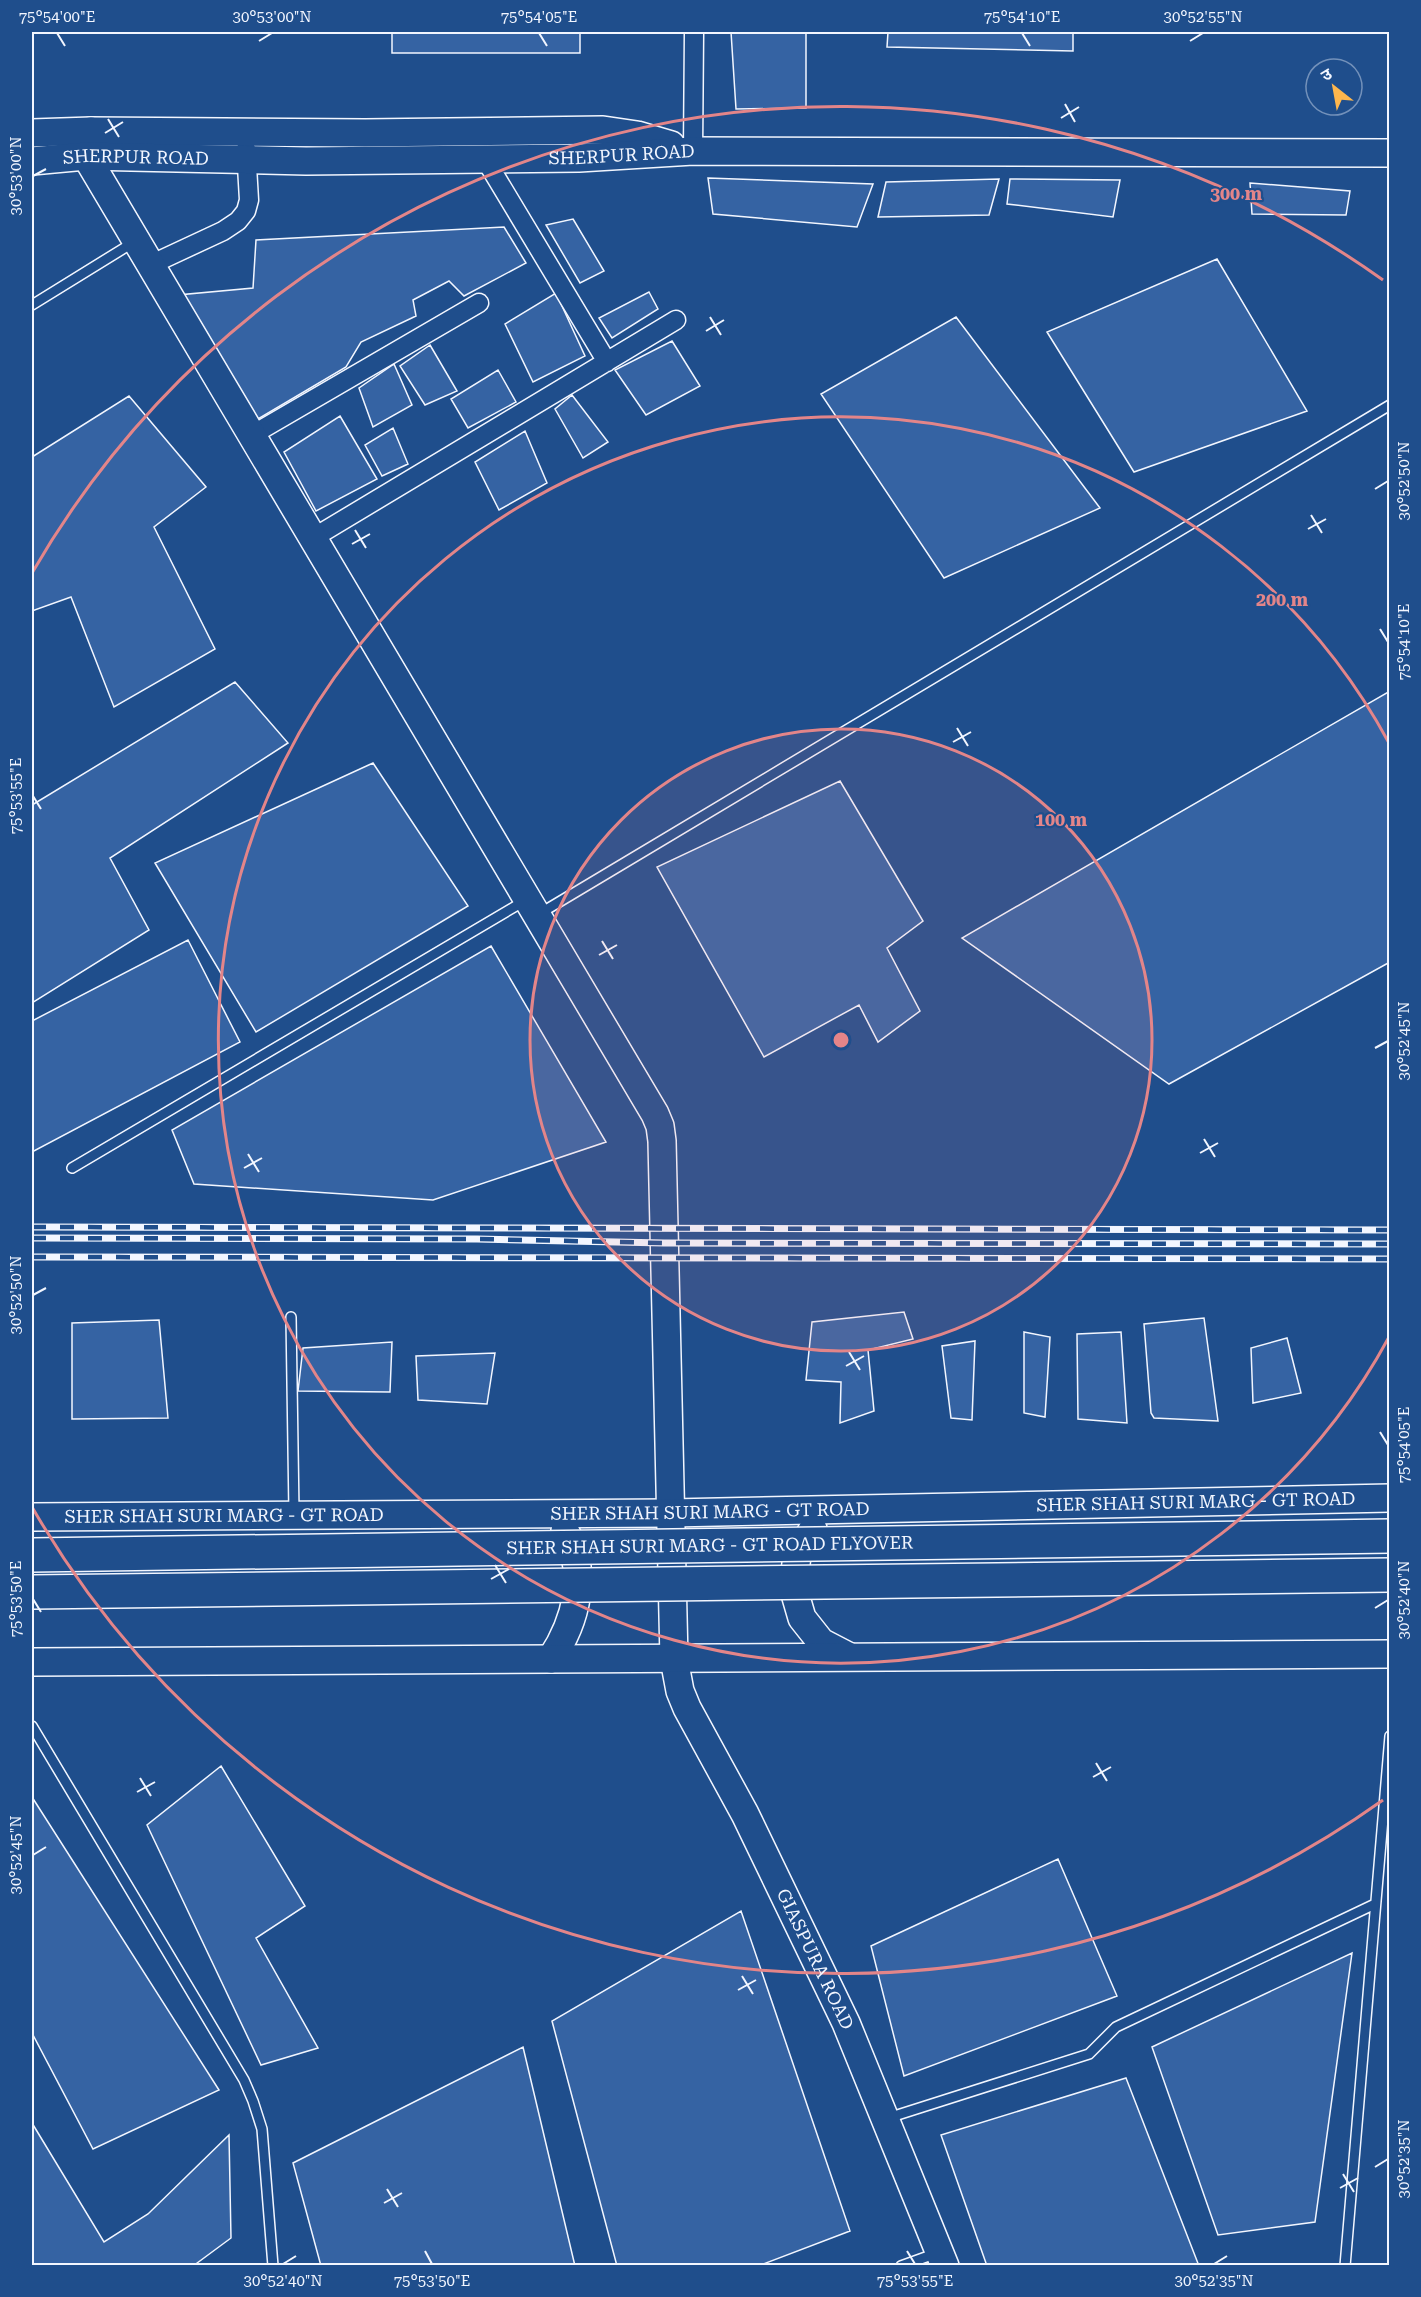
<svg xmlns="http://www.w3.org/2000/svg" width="1421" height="2297" viewBox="0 0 1421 2297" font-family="'Roboto Serif','Noto Sans Devanagari',serif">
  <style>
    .building { fill: #3563a3; stroke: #f2f6ff; stroke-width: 1.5 }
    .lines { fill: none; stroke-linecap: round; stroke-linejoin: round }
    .lane-casing { stroke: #f2f6ff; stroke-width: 12 }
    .street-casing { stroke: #f2f6ff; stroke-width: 21 }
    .secondary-casing { stroke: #f2f6ff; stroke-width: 30 }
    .lane { stroke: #1f4e8c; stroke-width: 9 }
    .street { stroke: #1f4e8c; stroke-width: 18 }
    .secondary { stroke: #1f4e8c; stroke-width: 27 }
    .rail-casing { stroke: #f2f6ff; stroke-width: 7 }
    .rail { stroke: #1f4e8c; stroke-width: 4.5; stroke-dasharray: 14; stroke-linecap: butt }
    .highway-bridge-casing { stroke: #f2f6ff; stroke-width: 36; stroke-linecap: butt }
    .highway-bridge { stroke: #1f4e8c; stroke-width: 33 }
    .ticks { fill: none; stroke: #f2f6ff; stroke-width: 2 }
    .ring { fill: none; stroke: #e38589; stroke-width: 3 }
    .labels { text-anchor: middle; stroke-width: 4.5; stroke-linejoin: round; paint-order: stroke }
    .street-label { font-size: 18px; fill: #f2f6ff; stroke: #1f4e8c }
    .centre { fill: #e38589; stroke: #1f4e8c; stroke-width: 3 }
    .ring-label { font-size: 18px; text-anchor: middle; font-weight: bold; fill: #e38589; stroke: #1f4e8c; stroke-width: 4.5; stroke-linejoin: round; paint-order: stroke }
    .neatline { fill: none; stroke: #f2f6ff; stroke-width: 2 }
    .ticks-label { font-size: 15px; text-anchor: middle; fill: #f2f6ff }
  </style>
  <rect width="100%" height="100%" fill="#1f4e8c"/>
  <path class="building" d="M392 32H580V53H392Z
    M731 32H806V108L736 109Z
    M888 32H1073V51L887 47Z
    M708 178 873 184 857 227 713 214Z
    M999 179 989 215 878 217 886 182Z
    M1010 179 1120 180 1113 217 1007 204Z
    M1250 183 1350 191 1346 215 1252 214Z
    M573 219 604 271 580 283 546 225Z
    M504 227 526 263 464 296 449 281 413 300 416 316 361 342 346 367 258 419 178 295 253 288 256 240Z
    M1217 259 1307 411 1134 472 1047 332Z
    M649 292 658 309 612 338 599 318Z
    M556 293 585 356 533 382 505 324Z
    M956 317 1100 508 944 578 821 394Z
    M672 341 700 386 646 415 615 370Z
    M430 345 457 391 425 405 400 366Z
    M394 364 412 405 373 427 359 388Z
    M498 370 516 402 468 428 451 399Z
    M572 395 608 442 583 458 555 409Z
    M129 396 206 487 154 527 215 649 114 707 71 597 32 611V457Z
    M340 416 377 479 316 511 284 452Z
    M393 428 408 464 382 476 365 445Z
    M525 431 547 483 499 510 475 462Z
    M235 682 288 743 110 858 149 930 32 1003V805Z
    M1390 691V962L1169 1084 962 938Z
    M373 763 468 906 256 1032 155 863Z
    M840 781 923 921 887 948 920 1011 878 1042 859 1005 764 1057 657 867Z
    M188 940 240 1042 32 1152V1021Z
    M491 946 606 1142 433 1200 194 1184 172 1130Z
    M904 1312 913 1339 868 1350 874 1411 840 1423 841 1382 806 1380 812 1322Z
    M1204 1318 1218 1421 1154 1418 1151 1413 1144 1324Z
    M159 1320 168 1418 72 1419V1323Z
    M1024 1332 1050 1337 1045 1417 1024 1413Z
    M1121 1332 1127 1423 1078 1419 1077 1334Z
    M1287 1338 1301 1393 1253 1403 1251 1348Z
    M975 1341 972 1420 951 1418 942 1346Z
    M392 1342 390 1392 298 1391 303 1348Z
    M495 1353 487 1404 418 1400 416 1356Z
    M221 1766 305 1906 256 1938 318 2048 261 2065 147 1825Z
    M32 1797 219 2090 93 2149 32 2033Z
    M1058 1859 1117 1996 904 2076 871 1946Z
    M741 1911 850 2231 758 2266H617L552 2021Z
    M1352 1953 1315 2222 1218 2235 1152 2047Z
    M523 2047 575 2266H321L293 2163Z
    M1126 2078 1199 2266H987L941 2135Z
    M32 2123 104 2242 148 2214 229 2135 231 2238 193 2266H32Z"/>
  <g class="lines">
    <defs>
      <path id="lane" d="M32 305 134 242
        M539 914 1390 405
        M72 1168 526 900
        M291 1317 294 1513
        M32 1726 244 2080 253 2101 262 2129 273 2266
        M888 2118 1089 2054 1116 2027 1375 1904
        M901 2266 937 2253
        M1345 2266 1390 1736"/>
      <path id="street" d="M693 151 694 32
        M485 159 607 362
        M150 265 223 231 238 221 246 211 249 200 246 149
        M252 435 479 303
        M313 538 676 320"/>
      <g id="secondary">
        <path id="s1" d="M91 131 86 156 655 1114 660 1126 662 1141 674 1659 680 1691 687 1708 745 1814 846 2023 945 2266"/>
        <path d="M32 133 91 131 365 133 603 130 637 135 671 145"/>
        <path id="s2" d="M32 161 86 156 306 161 579 158 693 151 1390 153"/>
        <path id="s3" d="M32 1517 672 1513 1390 1498"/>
        <path d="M813 1529 797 1556 793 1587 802 1618 821 1642 848 1656"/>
        <path d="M551 1659C576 1621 589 1573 565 1531"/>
        <path d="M32 1662 1390 1654"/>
      </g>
    </defs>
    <use href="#lane" class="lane-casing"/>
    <use href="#street" class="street-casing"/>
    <use href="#secondary" class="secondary-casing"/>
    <use href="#lane" class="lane"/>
    <use href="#street" class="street"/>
    <use href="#secondary" class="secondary"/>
    <defs>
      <path id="rail" d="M32 1227 1390 1230
        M32 1238 477 1239 664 1243 1390 1244
        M32 1257 1390 1259"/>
    </defs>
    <use href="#rail" class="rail-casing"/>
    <use href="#rail" class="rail"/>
    <defs>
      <g id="highway-bridge">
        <path id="s4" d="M32 1555 1390 1536"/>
        <path d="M32 1592 1390 1575"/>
      </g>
    </defs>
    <use href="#highway-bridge" class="highway-bridge-casing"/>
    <use href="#highway-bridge" class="highway-bridge"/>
  </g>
  <path class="ticks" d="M57 33 65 46M539 33 547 46M1022 33 1030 46M259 41 272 33M1190 41 1203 33M1065 104 1075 122M1061 118 1079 107M108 119 119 137M105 133 123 122M33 176 46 169M710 317 721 335M706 331 724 320M1375 489 1388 481M1311 515 1322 533M1308 529 1326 519M355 530 366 548M352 544 370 534M1380 629 1388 642M957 728 968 746M953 742 971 732M33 796 41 809M602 941 613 959M599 955 617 945M1375 1048 1388 1041M1204 1139 1215 1157M1200 1153 1218 1143M248 1154 259 1172M244 1168 262 1158M33 1295 46 1288M849 1352 860 1370M846 1366 864 1356M1380 1432 1388 1445M495 1565 506 1583M491 1579 509 1569M33 1599 41 1612M1375 1608 1388 1600M1096 1763 1107 1781M1093 1777 1111 1767M140 1778 151 1796M137 1792 155 1782M33 1855 46 1847M742 1976 753 1994M738 1990 756 1980M1375 2167 1388 2159M1343 2174 1354 2192M1340 2188 1358 2178M387 2189 398 2207M384 2203 402 2193M425 2251 432 2264M907 2251 915 2264M283 2264 296 2256M1214 2264 1227 2256"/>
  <circle cx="841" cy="1040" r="311" fill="#e38589" fill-opacity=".12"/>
  <g class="ring">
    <circle cx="841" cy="1040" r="311"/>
    <path d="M1389 1337A623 623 0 1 1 1389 743"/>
    <path d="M1383 1800A934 934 0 0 1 32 1507M32 573A934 934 0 0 1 1383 280"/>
  </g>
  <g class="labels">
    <g class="street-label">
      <text dy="6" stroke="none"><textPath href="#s2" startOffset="590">SHERPUR ROAD</textPath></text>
      <text dy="6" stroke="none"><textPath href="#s2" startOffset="104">SHERPUR ROAD</textPath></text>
      <text dy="6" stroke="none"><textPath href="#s3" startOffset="1164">SHER SHAH SURI MARG - GT ROAD</textPath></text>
      <text dy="6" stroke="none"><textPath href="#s3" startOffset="678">SHER SHAH SURI MARG - GT ROAD</textPath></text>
      <text dy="6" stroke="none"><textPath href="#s3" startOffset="192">SHER SHAH SURI MARG - GT ROAD</textPath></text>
      <text dy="6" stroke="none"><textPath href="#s4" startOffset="678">SHER SHAH SURI MARG - GT ROAD FLYOVER</textPath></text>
      <text dy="6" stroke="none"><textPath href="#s1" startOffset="2019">GIASPURA ROAD</textPath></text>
    </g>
  </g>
  <circle cx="841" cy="1040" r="9" class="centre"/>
  <g class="ring-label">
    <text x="1236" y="200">300 m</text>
    <text x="1282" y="606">200 m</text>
    <text x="1061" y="826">100 m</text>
  </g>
  <rect width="1421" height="2297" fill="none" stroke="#1f4e8c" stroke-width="66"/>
  <g transform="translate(1334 87) rotate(329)"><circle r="28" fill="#1f4e8c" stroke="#7391ba" stroke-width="1.5"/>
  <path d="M0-4.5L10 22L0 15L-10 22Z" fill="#ffb74d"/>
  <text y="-9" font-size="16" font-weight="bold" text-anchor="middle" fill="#f2f6ff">उ</text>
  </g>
  <rect x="33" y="33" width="1355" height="2231" class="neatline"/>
  <g class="ticks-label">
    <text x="57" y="22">75°54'00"E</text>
    <text x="272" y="22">30°53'00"N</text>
    <text x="539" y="22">75°54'05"E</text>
    <text x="1022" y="22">75°54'10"E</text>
    <text x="1203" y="22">30°52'55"N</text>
    <text transform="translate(16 176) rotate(-90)" y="5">30°53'00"N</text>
    <text transform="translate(1404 481) rotate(-90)" y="5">30°52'50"N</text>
    <text transform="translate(1404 642) rotate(-90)" y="5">75°54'10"E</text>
    <text transform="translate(16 796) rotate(-90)" y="5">75°53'55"E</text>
    <text transform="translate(1404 1041) rotate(-90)" y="5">30°52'45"N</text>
    <text transform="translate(16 1295) rotate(-90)" y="5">30°52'50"N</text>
    <text transform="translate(1404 1445) rotate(-90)" y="5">75°54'05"E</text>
    <text transform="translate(16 1599) rotate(-90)" y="5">75°53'50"E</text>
    <text transform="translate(1404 1600) rotate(-90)" y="5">30°52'40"N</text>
    <text transform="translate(16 1855) rotate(-90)" y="5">30°52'45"N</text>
    <text transform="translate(1404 2159) rotate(-90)" y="5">30°52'35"N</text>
    <text x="283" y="2286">30°52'40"N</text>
    <text x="432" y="2286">75°53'50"E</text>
    <text x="915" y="2286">75°53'55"E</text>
    <text x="1214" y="2286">30°52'35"N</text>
  </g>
</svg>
